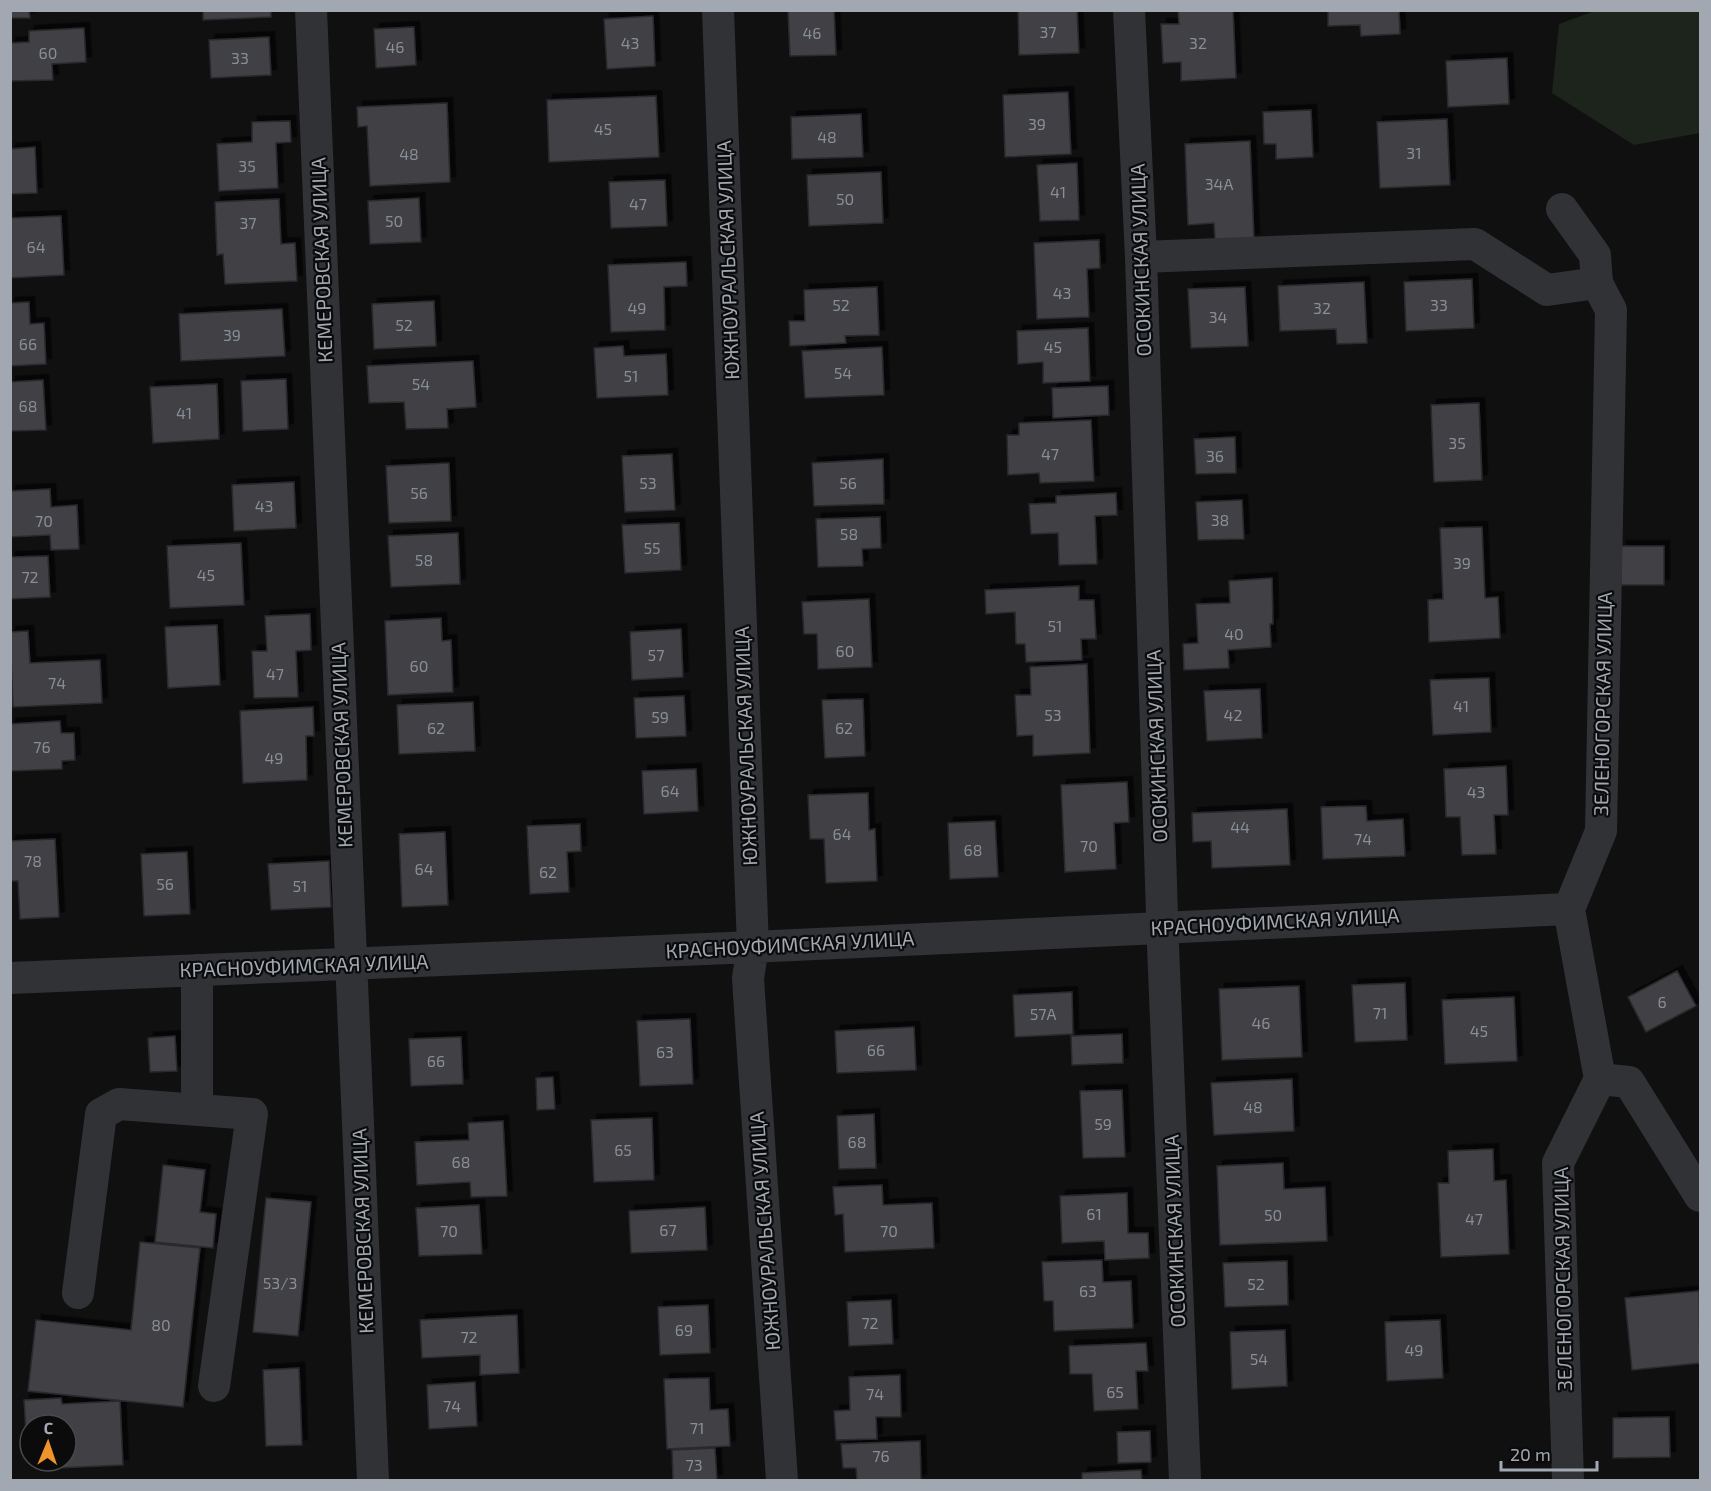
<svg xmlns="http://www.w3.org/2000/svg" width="1711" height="1491" viewBox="0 0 1711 1491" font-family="'Exo 2',sans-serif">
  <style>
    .green { fill: #1c241c }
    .building { fill: #3f4044; stroke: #2a2a2d; stroke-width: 1.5; filter: url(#shadow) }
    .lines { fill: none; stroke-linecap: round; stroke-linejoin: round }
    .minor { stroke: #313236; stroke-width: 32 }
    .labels { text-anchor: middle; stroke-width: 4.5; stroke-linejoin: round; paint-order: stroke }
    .number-label { font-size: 16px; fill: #888e96 }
    .street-label { font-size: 20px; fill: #a1a8b2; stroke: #0b0b0c }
  </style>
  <defs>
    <filter id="shadow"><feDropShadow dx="5.5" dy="-5.5" stdDeviation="0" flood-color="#0009"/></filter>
  </defs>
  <rect width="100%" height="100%" fill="#101011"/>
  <path class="green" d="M1597 10 1700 11V133L1634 145 1552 93 1559 24Z"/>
  <path class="building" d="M10 10H29L30 18H10Z
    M203 10H271V17L203 20Z
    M788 10H834L836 55 790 56Z
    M1018 10H1077L1079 53 1019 55Z
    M1178 10H1233L1236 78 1181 81V62L1163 63 1161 24H1179Z
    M1328 10H1399L1400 34 1361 36 1360 25 1328 26Z
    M653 16 655 66 607 69 604 19Z
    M414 27 416 65 376 68 374 29Z
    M84 28 86 62 52 64 53 80 10 81V43L29 42V31Z
    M269 37 271 75 211 78 209 40Z
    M1507 58 1509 104 1448 107 1446 61Z
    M1068 92 1071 154 1005 157 1003 95Z
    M656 96 659 157 549 162 547 100Z
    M447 103 450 182 370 186 367 126 358 127 357 107Z
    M1311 110 1313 157 1276 159V144H1264L1263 112Z
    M861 114 863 157 792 159 791 117Z
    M1447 119 1450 185 1380 188 1377 122Z
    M290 121 291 142 276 143 278 188 219 191 217 144 252 142V122Z
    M1250 141 1254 239 1215 240 1214 223 1188 225 1185 144Z
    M35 147 37 193 10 194V149Z
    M1077 163 1079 220 1040 221 1037 165Z
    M881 172 883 223 809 226 807 175Z
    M665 180 667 226 611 228 609 182Z
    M419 198 421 242 370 244 368 201Z
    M279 199 281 244 295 243 297 281 225 284 223 254 217 255 215 202Z
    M61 216 64 275 10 278V218Z
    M1099 240 1100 268 1087 269 1089 317 1037 319 1034 243Z
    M686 262 687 286 664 287 665 330 611 332 608 265Z
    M1472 279 1474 328 1406 331 1404 282Z
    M1364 282 1367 343 1337 344 1336 329 1280 331 1278 286Z
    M877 287 879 335 845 336 846 343 790 346 789 321H805L804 290Z
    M1245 287 1248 346 1191 348 1188 289Z
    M434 301 436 346 374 349 372 304Z
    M29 302 30 324 44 323 46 364 10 366V303Z
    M282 309 285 356 181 361 179 314Z
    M1088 328 1090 381 1043 383V362L1018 364 1017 331Z
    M623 346 624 356 666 354 668 395 597 398 594 348Z
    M882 347 884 395 805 398 802 351Z
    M473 361 476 407 447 409 448 428 406 429 404 402 369 403 367 366Z
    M286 379 288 429 243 431 241 381Z
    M43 380 46 430 10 431V382Z
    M217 384 219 439 153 443 150 387Z
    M1108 386 1109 415 1053 418 1052 388Z
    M1479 403 1482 480 1434 482 1431 405Z
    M1091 420 1094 481 1040 483 1039 473 1008 475 1007 435H1019V423Z
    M1235 437 1236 473 1196 474 1194 439Z
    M672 454 675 510 625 512 622 456Z
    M883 459 884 504 814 506 812 463Z
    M449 463 451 521 389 523 386 466Z
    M294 482 296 528 234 531 232 485Z
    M50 489 51 507 77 505 79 549 51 550 50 535 10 537V491Z
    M1116 493 1117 515 1095 516 1097 564 1059 565 1058 533 1031 534 1029 504 1056 503V496Z
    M1242 500 1244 539 1198 540 1196 502Z
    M880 517 881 548 862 549 863 566 818 567 816 519Z
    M679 523 681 570 625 573 622 525Z
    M1482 527 1485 598 1498 597 1500 638 1429 642 1428 600 1443 599 1440 528Z
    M458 533 460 584 391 587 388 536Z
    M241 543 244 605 170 608 167 546Z
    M1621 546H1664V585H1621Z
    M48 556 50 597 10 599V557Z
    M1272 578 1273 624H1270L1271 647 1228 650 1229 668 1184 670 1183 644 1198 643 1196 604 1230 603 1229 581Z
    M1079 586V600H1094L1096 639H1081L1082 660 1026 662 1025 644H1016L1015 612 986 614 985 590Z
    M869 599 872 667 818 669 817 634H804L802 602Z
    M310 614 311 650 296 651 298 697 254 698 252 651H267L265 616Z
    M441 618 442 641 451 640 453 692 388 695 385 621Z
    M217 625 220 685 168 688 165 627Z
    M681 629 683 677 632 680 630 632Z
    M28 631 30 663 100 660 102 703 13 707 10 632Z
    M1087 664 1090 753 1033 756V735L1017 736 1015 695H1031L1030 667Z
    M1489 678 1491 732 1433 735 1430 680Z
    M1260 689 1262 738 1207 741 1204 691Z
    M684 696 686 736 636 738 634 698Z
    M863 699 865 756 825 758 822 700Z
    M473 702 475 751 399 754 397 705Z
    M313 707 314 736H306L307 780 243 783 240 711Z
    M60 721 61 733H74L75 760 62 761V769L10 771V724Z
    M1506 766 1508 815H1494L1496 854 1462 855 1460 817H1446L1444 769Z
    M696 769 698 811 644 814 642 771Z
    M1127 782 1129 822 1114 823 1116 869 1065 872 1061 785Z
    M868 793 869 830 875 829 877 881 826 883 824 839H810L808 795Z
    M1366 806 1367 821 1403 819 1405 856 1323 859 1321 807Z
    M1287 809 1290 865 1212 868 1211 841 1193 842 1192 813Z
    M995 821 998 877 950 879 948 823Z
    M580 824 581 851 567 852 569 892 530 894 527 826Z
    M445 832 448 905 402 907 399 834Z
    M55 839 59 917 20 919 18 881H10V841Z
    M187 852 190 914 144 916 141 854Z
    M329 861 331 907 271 910 268 864Z
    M1677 971 1696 1006 1646 1032 1628 997Z
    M1405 983 1407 1040 1355 1042 1352 985Z
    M1299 986 1302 1057 1222 1060 1219 989Z
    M1072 992 1073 1034 1015 1037 1013 995Z
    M1514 997 1517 1061 1445 1064 1442 1000Z
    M690 1019 693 1084 640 1086 637 1021Z
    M914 1027 916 1070 837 1073 835 1031Z
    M1122 1034 1123 1063 1072 1065 1071 1036Z
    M175 1036 177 1071 150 1072 148 1038Z
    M461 1037 463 1084 411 1086 409 1039Z
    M553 1077 555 1109 537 1110 536 1078Z
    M1292 1079 1294 1131 1214 1135 1211 1083Z
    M1122 1090 1125 1157 1083 1158 1080 1091Z
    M874 1114 876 1168 839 1169 837 1116Z
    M652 1118 654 1180 594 1182 591 1120Z
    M503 1121 507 1196 471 1197 470 1182 417 1185 415 1142 469 1140 468 1123Z
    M1493 1149 1494 1181 1506 1180 1509 1254 1441 1257 1438 1183H1449L1448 1151Z
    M1283 1163 1284 1189 1325 1187 1327 1241 1220 1245 1217 1166Z
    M163 1165 205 1170 200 1212 216 1214 213 1248 155 1242Z
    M882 1185 883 1205 932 1203 934 1248 845 1252 843 1214 835 1215 833 1187Z
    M1127 1193 1128 1233H1148L1149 1258 1105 1260 1104 1241 1062 1243 1060 1196Z
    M266 1198 311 1202 298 1336 253 1332Z
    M479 1205 482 1254 419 1256 416 1208Z
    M705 1207 707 1250 631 1253 629 1211Z
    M140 1242 200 1248 183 1407 28 1391 36 1320 131 1330Z
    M1102 1260 1103 1282 1131 1281 1133 1328 1054 1331 1053 1301H1044L1042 1262Z
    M1287 1261 1288 1305 1225 1307 1223 1263Z
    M1699 1291 1700 1363 1632 1370 1625 1298Z
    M891 1300 893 1344 849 1346 847 1302Z
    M708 1305 710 1353 660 1355 658 1307Z
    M517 1315 519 1373 480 1375V1355L422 1358 420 1320Z
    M1440 1320 1443 1378 1387 1381 1385 1322Z
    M1285 1330 1287 1386 1232 1389 1230 1332Z
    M1146 1343 1148 1371H1136L1138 1409 1094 1411 1092 1374H1070L1069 1346Z
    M299 1368 302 1445 266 1446 263 1370Z
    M900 1375 901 1417H876L877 1439 836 1440 834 1411 850 1410 849 1377Z
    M709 1378 710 1410 728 1409 730 1446 667 1449 664 1379Z
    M475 1382 477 1426 429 1429 427 1385Z
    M61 1398 62 1404 120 1401 123 1465 58 1468V1461H66V1425H30V1433H26L24 1400Z
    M1669 1417 1670 1457 1613 1458V1418Z
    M1150 1431 1151 1462 1118 1463 1117 1432Z
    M920 1441 921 1480H857L856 1468H843L841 1444Z
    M715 1448 717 1480H673L672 1450Z
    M1141 1470 1142 1480H1082V1473Z"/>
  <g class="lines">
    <path class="minor" d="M311 10 373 1480
      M718 10 753 947 748 978 749 994 782 1480
      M1129 10 1141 257 1163 946 1185 1480
      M1562 209 1595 255 1597 283 1611 310 1601 831 1569 909 1600 1079 1558 1163 1568 1480
      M1141 257 1475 244 1547 290 1597 283
      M10 978 753 947 1569 909
      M1600 1079 1629 1082 1700 1196
      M197 1110V970
      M78 1293 101 1114 119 1104 252 1114 214 1386"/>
  </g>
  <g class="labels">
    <g class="number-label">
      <text x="1048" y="38">37</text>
      <text x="812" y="39">46</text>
      <text x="630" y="49">43</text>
      <text x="1198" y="49">32</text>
      <text x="395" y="53">46</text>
      <text x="48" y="59">60</text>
      <text x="240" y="64">33</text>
      <text x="1037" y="130">39</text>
      <text x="603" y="135">45</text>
      <text x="827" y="143">48</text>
      <text x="1414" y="159">31</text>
      <text x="409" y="160">48</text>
      <text x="247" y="172">35</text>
      <text x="1219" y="190">34А</text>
      <text x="1058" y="198">41</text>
      <text x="845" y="205">50</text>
      <text x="638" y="210">47</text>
      <text x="394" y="227">50</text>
      <text x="248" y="229">37</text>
      <text x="36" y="253">64</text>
      <text x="1062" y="299">43</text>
      <text x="841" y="311">52</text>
      <text x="1439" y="311">33</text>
      <text x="637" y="314">49</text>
      <text x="1322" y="314">32</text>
      <text x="1218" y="323">34</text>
      <text x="404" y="331">52</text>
      <text x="232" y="341">39</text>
      <text x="28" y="350">66</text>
      <text x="1053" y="353">45</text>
      <text x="843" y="379">54</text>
      <text x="631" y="382">51</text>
      <text x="421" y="390">54</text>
      <text x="28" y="412">68</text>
      <text x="184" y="419">41</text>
      <text x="1457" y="449">35</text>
      <text x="1050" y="460">47</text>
      <text x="1215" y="462">36</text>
      <text x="648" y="489">53</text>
      <text x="848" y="489">56</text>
      <text x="419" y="499">56</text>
      <text x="264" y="512">43</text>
      <text x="1220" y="526">38</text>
      <text x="44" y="527">70</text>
      <text x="849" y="540">58</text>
      <text x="652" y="554">55</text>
      <text x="424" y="566">58</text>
      <text x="1462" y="569">39</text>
      <text x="206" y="581">45</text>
      <text x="30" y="583">72</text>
      <text x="1055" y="632">51</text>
      <text x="1234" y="640">40</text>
      <text x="845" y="657">60</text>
      <text x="656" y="661">57</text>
      <text x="419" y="672">60</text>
      <text x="275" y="680">47</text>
      <text x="57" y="689">74</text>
      <text x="1461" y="712">41</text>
      <text x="1053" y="721">53</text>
      <text x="1233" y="721">42</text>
      <text x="660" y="723">59</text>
      <text x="436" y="734">62</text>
      <text x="844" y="734">62</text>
      <text x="42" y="753">76</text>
      <text x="274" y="764">49</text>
      <text x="670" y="797">64</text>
      <text x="1476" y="798">43</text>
      <text x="1240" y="833">44</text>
      <text x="842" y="840">64</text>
      <text x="1363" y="845">74</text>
      <text x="1089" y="852">70</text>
      <text x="973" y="856">68</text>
      <text x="33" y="867">78</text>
      <text x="424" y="875">64</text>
      <text x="548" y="878">62</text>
      <text x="165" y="890">56</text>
      <text x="300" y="892">51</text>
      <text x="1662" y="1008">6</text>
      <text x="1380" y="1019">71</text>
      <text x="1043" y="1020">57А</text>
      <text x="1261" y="1029">46</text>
      <text x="1479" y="1037">45</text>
      <text x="876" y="1056">66</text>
      <text x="665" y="1058">63</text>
      <text x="436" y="1067">66</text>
      <text x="1253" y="1113">48</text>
      <text x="1103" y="1130">59</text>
      <text x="857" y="1148">68</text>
      <text x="623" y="1156">65</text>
      <text x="461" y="1168">68</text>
      <text x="1094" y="1220">61</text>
      <text x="1273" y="1221">50</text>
      <text x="1474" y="1225">47</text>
      <text x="668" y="1236">67</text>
      <text x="449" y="1237">70</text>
      <text x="889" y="1237">70</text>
      <text x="280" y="1289">53/3</text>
      <text x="1256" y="1290">52</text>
      <text x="1088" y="1297">63</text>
      <text x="870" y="1329">72</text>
      <text x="161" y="1331">80</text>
      <text x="684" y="1336">69</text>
      <text x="469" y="1343">72</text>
      <text x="1414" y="1356">49</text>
      <text x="1259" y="1365">54</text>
      <text x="1115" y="1398">65</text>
      <text x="875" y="1400">74</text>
      <text x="452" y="1412">74</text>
      <text x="697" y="1434">71</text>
      <text x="881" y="1462">76</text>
      <text x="694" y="1471">73</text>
    </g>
    <g class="street-label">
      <text transform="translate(322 260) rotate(-92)" y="7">КЕМЕРОВСКАЯ УЛИЦА</text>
      <text transform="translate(728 260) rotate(-92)" y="7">ЮЖНОУРАЛЬСКАЯ УЛИЦА</text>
      <text transform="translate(1141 260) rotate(-92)" y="7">ОСОКИНСКАЯ УЛИЦА</text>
      <text transform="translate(1603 704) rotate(-89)" y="7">ЗЕЛЕНОГОРСКАЯ УЛИЦА</text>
      <text transform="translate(342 745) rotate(-92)" y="7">КЕМЕРОВСКАЯ УЛИЦА</text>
      <text transform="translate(746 746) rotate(-92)" y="7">ЮЖНОУРАЛЬСКАЯ УЛИЦА</text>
      <text transform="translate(1157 746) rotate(-92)" y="7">ОСОКИНСКАЯ УЛИЦА</text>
      <text transform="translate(1275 922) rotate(-3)" y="7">КРАСНОУФИМСКАЯ УЛИЦА</text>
      <text transform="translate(790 945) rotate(-3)" y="7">КРАСНОУФИМСКАЯ УЛИЦА</text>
      <text transform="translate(304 966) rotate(-2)" y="7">КРАСНОУФИМСКАЯ УЛИЦА</text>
      <text transform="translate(363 1231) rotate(-92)" y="7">КЕМЕРОВСКАЯ УЛИЦА</text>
      <text transform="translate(765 1231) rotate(-94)" y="7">ЮЖНОУРАЛЬСКАЯ УЛИЦА</text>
      <text transform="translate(1175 1231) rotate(-92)" y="7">ОСОКИНСКАЯ УЛИЦА</text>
      <text transform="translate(1563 1279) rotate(-91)" y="7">ЗЕЛЕНОГОРСКАЯ УЛИЦА</text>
    </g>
  </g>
  <rect width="1711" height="1491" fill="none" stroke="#a1a8b2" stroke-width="24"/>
  <g transform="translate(48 1443) rotate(2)"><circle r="28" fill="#0b0b0c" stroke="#474a4e" stroke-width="1.5"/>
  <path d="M0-4.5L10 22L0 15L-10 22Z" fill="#ef942a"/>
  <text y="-9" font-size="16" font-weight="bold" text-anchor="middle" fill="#a1a8b2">С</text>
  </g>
  <path d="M1501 1461v9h96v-9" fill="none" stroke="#a1a8b2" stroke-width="3"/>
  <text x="1510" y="1461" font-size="18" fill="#a1a8b2" stroke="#0b0b0c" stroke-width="4.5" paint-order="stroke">20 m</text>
</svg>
